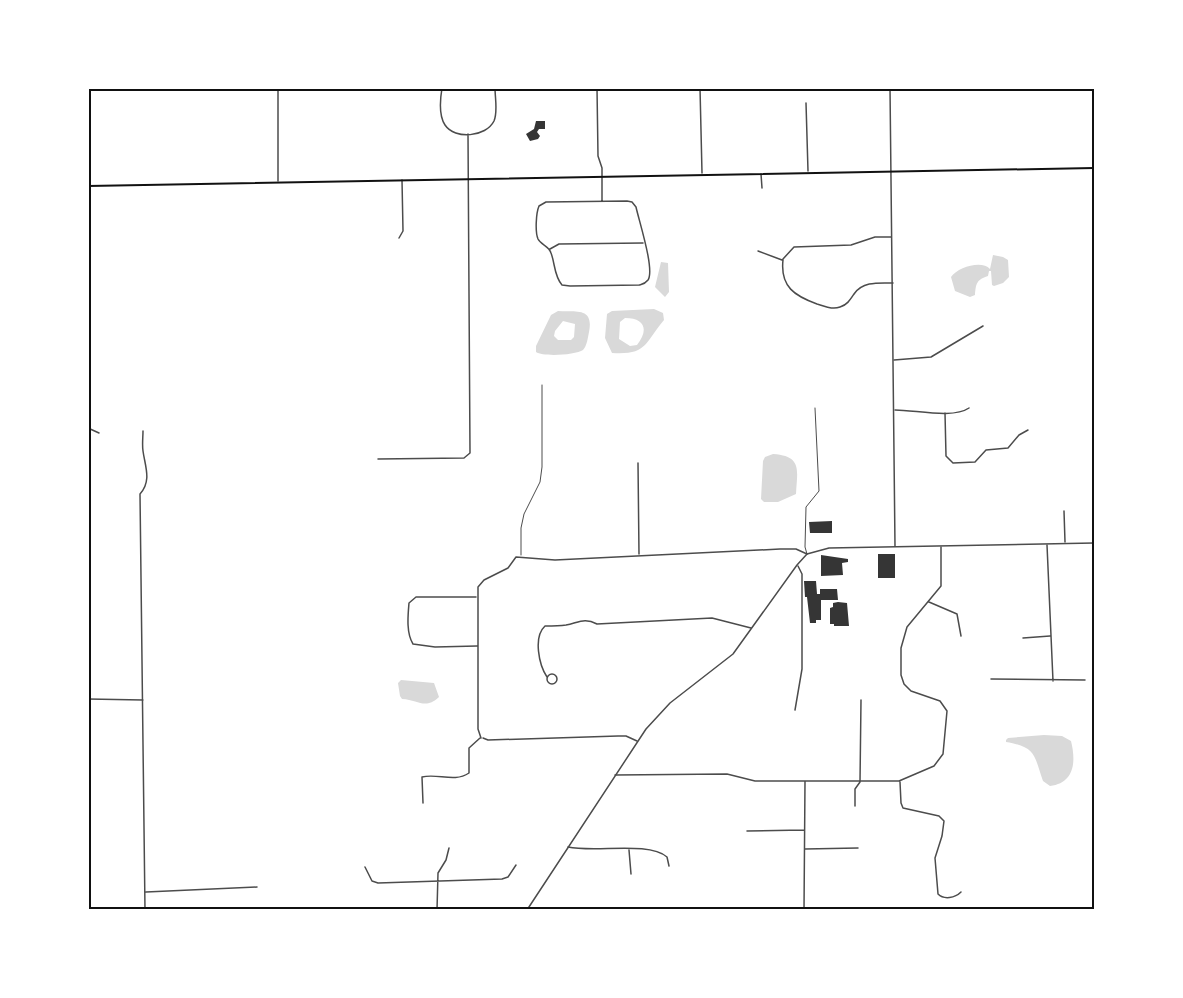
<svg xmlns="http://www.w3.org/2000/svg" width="1183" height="998" viewBox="0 0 1183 998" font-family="'Fira Sans Condensed',sans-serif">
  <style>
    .water { fill: #d9d9d9; fill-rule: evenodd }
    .building { fill: #353535 }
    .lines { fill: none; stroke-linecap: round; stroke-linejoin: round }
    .service { stroke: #4c4c4c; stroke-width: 1 }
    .minor { stroke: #4c4c4c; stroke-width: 1.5 }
    .tertiary { stroke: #4c4c4c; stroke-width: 1.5 }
    .secondary { stroke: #111; stroke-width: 2 }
    .neatline { fill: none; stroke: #111; stroke-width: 2 }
  </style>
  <rect width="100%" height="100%" fill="#fff"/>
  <path class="water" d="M993 255 1003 257 1008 260 1009 277 1003 283 994 286 992 285 991 271H989L988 276C976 280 976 284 975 295L970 297 955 291 951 277C958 267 982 260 990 269Z
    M661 262 668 263 669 292 665 297 655 287Z
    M654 309 663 313 664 320C644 344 647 355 612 353L605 338 607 314 612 311ZM625 318C645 318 649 330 637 345L630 346 619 339 620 322Z
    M558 311C576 312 594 307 589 332 588 337 587 346 583 350 576 355 543 357 536 352V346L551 315ZM563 321 575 324 574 337 571 340H558L554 336 555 331Z
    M773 454C803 456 797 471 796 494L778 502H764L761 499 763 461 765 457Z
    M401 680 434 683 439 697C425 710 419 700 402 699L400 696 398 683Z
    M1044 735 1062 736 1071 741C1076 761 1075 783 1050 786L1043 781C1034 755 1036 747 1006 742V740L1008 738Z"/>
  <path class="building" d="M536 121H545V129H539L537 132 540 136 538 139 530 141 526 134 534 129Z
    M832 521V533H810L809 522Z
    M878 554H895V578H878Z
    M821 555 848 559V562L842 563 843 575 821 576Z
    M804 581H816L817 594H820V589H837L838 600H821V620H816V623H810L807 597H805Z
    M838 602 847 603 849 626H834V624H830V608L833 607V603Z"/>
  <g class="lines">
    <path class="service" d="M807 554 805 547 806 507 819 491 815 408
      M521 555V528L524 514 540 482 542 467V385"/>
    <path class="minor" d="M278 88V181
      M442 88C440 100 439 116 445 125 455 140 486 137 494 121 498 112 495 98 495 88
      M597 88 598 156 602 168V201
      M700 88 702 173
      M806 103 808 171
      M761 174 762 188
      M627 201 632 202 636 207C639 221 655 270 648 280 645 284 643 284 639 285L570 286 562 285C554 276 555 263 551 253 549 246 541 245 538 239 535 232 536 213 539 206L546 202Z
      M399 238 403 231 402 180
      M550 249 559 244 643 243
      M758 251 782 260
      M783 259 794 247 851 245 875 237H891
      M783 260C780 287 795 296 817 304 825 306 832 310 840 307 847 305 850 300 854 294 863 281 879 283 893 283
      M894 360 931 357 983 326
      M895 410C916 410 953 419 969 408
      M945 413 946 456 953 463 975 462 986 450 1008 448 1019 435 1028 430
      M88 428 99 433
      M143 431C143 437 142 445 143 451 145 466 152 481 140 494L145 910
      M378 459 464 458 470 453 468 134
      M638 463 639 554
      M1064 511 1065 542
      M1047 545 1053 681
      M476 597H416L409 603C408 615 406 633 413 644L435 647 477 646
      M929 602 957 614 961 636
      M1023 638 1050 636
      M547 679a5 5 0 1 1 10 0a5 5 0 1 1-10 0Z
      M547 677C539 665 533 637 545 626 552 626 559 626 566 625 578 623 584 617 597 624L712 618 751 628
      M991 679 1085 680
      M88 699 143 700
      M795 710 802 669V574L798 566
      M481 738 478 729V587L484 580 508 568 516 557 555 560 780 549H796L807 554
      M483 738 488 740 618 736H626L637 741
      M615 775 727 774 755 781H899L934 766 943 754 947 711 940 701 911 691 904 684 901 675V648L907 627 941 586V547
      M900 782 901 803 903 808 939 816 944 821 942 836 935 858 938 894C944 900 955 898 961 892
      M423 803 422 777C438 773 454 783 469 773V748L480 738
      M855 806V789L860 782 861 700
      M747 831 804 830
      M568 847C595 853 648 841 667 857L669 866
      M805 849 858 848
      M629 850 631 874
      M365 867 372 881 378 883 502 879 508 877 516 865
      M146 892 257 887
      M437 910 438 873 446 860 449 848
      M804 910 805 781"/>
    <path class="tertiary" d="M890 88 895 546
      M527 910 646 729 670 703 733 654 797 565 807 554 829 548 1094 543"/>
    <path class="secondary" d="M88 186 1094 168"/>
  </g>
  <rect width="1183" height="998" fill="none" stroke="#ffffff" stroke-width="180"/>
  <rect x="90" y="90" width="1003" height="818" class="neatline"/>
</svg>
